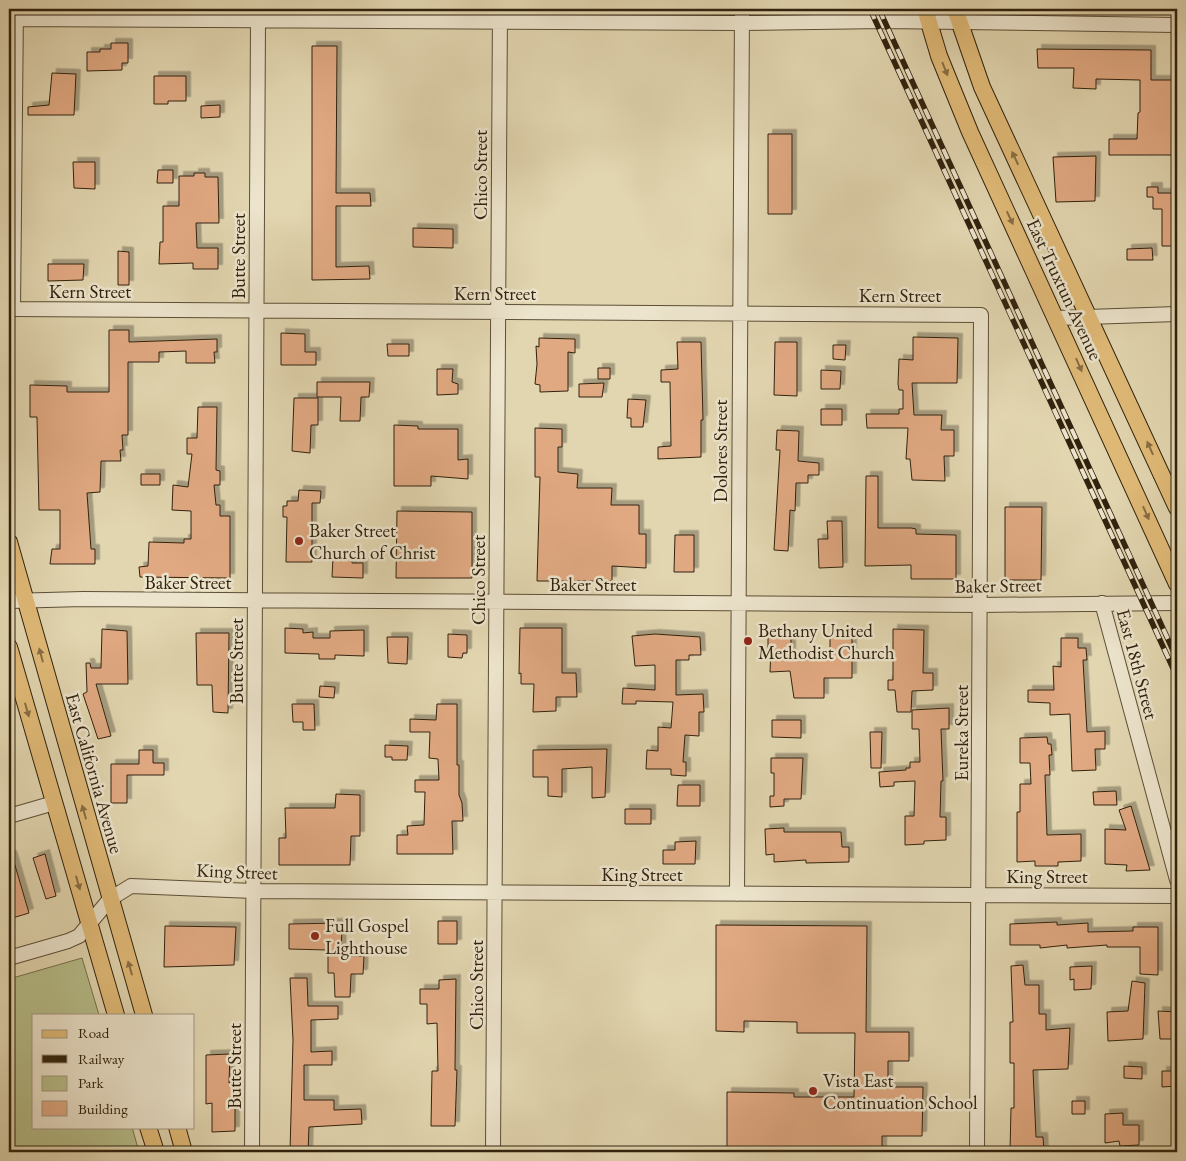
<svg xmlns="http://www.w3.org/2000/svg" width="1186" height="1161" viewBox="0 0 1186 1161" font-family="'EB Garamond',serif">
  <style>
    .green { fill: #b6bd89; stroke: #74704c }
    .building { fill: #e1a982; stroke: #31220e; filter: url(#shadow) }
    .lines { fill: none; stroke-linecap: round; stroke-linejoin: round }
    .minor-casing { stroke: #5d4f36; stroke-width: 16 }
    .major-casing { stroke: #31220e; stroke-width: 18 }
    .minor { stroke: #ece4cc; stroke-width: 14 }
    .major { stroke: #e1bb78; stroke-width: 16 }
    .rail-casing { stroke: #31220e; stroke-width: 5.5 }
    .rail { stroke: #ece4cc; stroke-width: 4; stroke-dasharray: 11; stroke-linecap: butt }
    .oneway { fill: #896e43 }
    .poi-dot { fill: #8f2418; stroke: #ece4cc; stroke-width: 2 }
    .labels { text-anchor: middle; stroke-width: 5; stroke-linejoin: round; paint-order: stroke }
    .street-label { font-size: 19px; fill: #31220e; stroke: #ece4cc }
    .poi-label { font-size: 19px; fill: #31220e; stroke: #ece4cc; text-anchor: start }
  </style>
  <defs>
    <filter id="shadow"><feDropShadow dx="4.5" dy="-4.5" stdDeviation="0" flood-color="#0004"/></filter>
  </defs>
  <rect width="100%" height="100%" fill="#e2d6b0"/>
  <filter id="stains"><feTurbulence type="fractalNoise" baseFrequency=".004" numOctaves="4"/><feColorMatrix values="0 0 0 0 .2 0 0 0 0 .09 0 0 0 0 .02 0 0 0 .5 -.17"/></filter>
  <radialGradient id="worn" r=".72"><stop offset=".6" stop-color="#630" stop-opacity="0"/><stop offset="1" stop-color="#630" stop-opacity=".3"/></radialGradient>
  <path class="green" d="M82 958 99 1015H34V1127H132L139 1152H9V979Z"/>
  <path class="building" d="M111 43H128V63H122V70L87 71V52H100V49H111Z
    M312 46H337L336 193H370L371 206H336V267L369 266 370 279 312 280Z
    M1037 49 1151 50V80H1177V155H1109V139H1137L1138 113 1140 112V80L1096 79V89L1073 88 1074 68H1038Z
    M52 73 76 74 74 115H28V107L49 105Z
    M154 76H186V101H168V104H154Z
    M220 105V117L201 118V106Z
    M768 134H792V214H768Z
    M1096 156 1095 201 1056 202 1053 157Z
    M73 162H95V189L74 188Z
    M158 170H173V183H157Z
    M194 173H205V177H218L219 223H196L197 248H218V269H193V263L159 264 160 242H163V206H179V176H194Z
    M1147 187H1158V193H1177V246H1162V209H1153V197H1147Z
    M413 228 453 229V248L413 247Z
    M1152 248 1153 260H1127V249Z
    M118 251 129 252V285H118Z
    M48 264H84L83 280 48 281Z
    M109 330H129V342L217 339V352H214L215 363H186V351L159 352V362H128V435H122L123 450H120L121 461H101L100 492 87 493 91 549H95V564H50L52 549H60V510H39L37 417H30V385L67 386V392H109Z
    M281 333 305 334V352H316V365H281Z
    M913 337 958 338 957 383H912L914 415H942L941 430H954V456H944L945 481 912 480 910 459H906L908 428H867L866 414H899V409H903V390H899L898 384 899 359 913 360Z
    M539 338 575 339V353L568 352V391L540 392V385L535 384 537 364 536 346 539 347Z
    M677 342H701L703 420H701V457L658 459V447L671 446 670 382H661V370L678 369Z
    M775 342H797V396L774 395Z
    M387 344H409V356H388Z
    M833 345H846L845 360 833 359Z
    M598 368H610V379H598Z
    M437 369H453L452 382 458 384V394L437 395Z
    M821 370 841 371 840 389H821Z
    M317 382H370L369 397H361L360 421H340L341 397H317Z
    M604 383 602 397H579V384Z
    M294 398H318V425H311L310 453 292 451Z
    M628 399 646 400 643 427H631V418H627Z
    M198 407H217L216 470 220 471V485H214L216 505H220V516H230V578L140 577 139 567 148 566 149 542 184 543V539H191V511L172 510 173 485 188 487 192 454H187V438H197Z
    M821 409H842V425H821Z
    M394 425 418 426V429H458V460L468 459V479L431 476V486H394Z
    M535 428 562 429V447H558V472L578 474 577 488H612L611 505H639V534H646V568L612 566V581H537L540 477H535Z
    M777 430 799 431 798 461 819 463V475H808V483H796L795 511 790 510 788 551 774 550 780 450H776Z
    M141 474H160V485H141Z
    M866 476H878V528H911L916 529V534L956 535V579H911V565L865 566Z
    M299 490 321 491 320 503H312V562H286L287 517H283V506H287V501H298Z
    M1005 507H1042L1041 580H1005Z
    M397 511 472 512V578H396Z
    M827 521H842L843 567 819 568 818 539H828Z
    M675 535H694V572H674Z
    M333 557 352 558V563H363V578L332 577Z
    M285 628 303 629V633L313 632V638H330V631L364 630V656L335 655V659H319V654L285 653Z
    M520 628H562V673H576L577 697H556V711L533 712 534 684H521V673L519 674Z
    M102 629 127 631 128 684H96L111 736 98 739 83 694 87 692 86 663H90L91 668H101Z
    M893 629 924 630 923 673H933V690L912 691 911 712H897L895 690H888V680H893Z
    M196 633H229L228 713 213 712 212 685H197Z
    M448 634 467 635V653H463L462 658 448 657Z
    M655 634 700 637 701 655H689V660H676V695L703 694 704 712H699V736L685 735 683 762H686V776L671 775V769H646L647 750 658 751V727L671 728 673 702 636 701V704H622L623 688 655 690V665L635 666 632 636Z
    M768 634H791V657L830 656V634H852V678H824V698H794L790 671 770 672 771 649 768 650Z
    M387 637H408L407 664 388 663Z
    M1061 638H1078V648H1086L1087 660H1083L1087 732 1105 731V749H1095L1096 770 1072 771 1070 714 1050 715V703L1028 702V690H1054L1053 666 1061 667Z
    M320 686 335 687 334 698 319 697Z
    M292 704H314L315 730H303V722H293Z
    M437 704H457V765H459V795L462 803 463 821H452L453 854H397V835H408L407 826 424 825 425 792H415V780H439L438 759 429 758 430 732H410V719L436 720Z
    M949 708V729H941L943 781H941L940 817H946V840L924 841V844L905 845V816H914L915 781 894 782V786L880 787 879 772 906 770V768H910V762H920L919 729H912V710Z
    M772 720H801V738L772 737Z
    M870 732H882L881 768H871Z
    M1047 737 1048 744H1051L1052 755H1049L1050 775H1045L1047 835 1081 834V861L1058 862V866H1035V861L1017 862V812H1020V784H1031L1030 763H1020V738Z
    M385 745 408 746 407 760H392V757H385Z
    M607 749 605 797 592 798V767L562 769V797L548 796V777H533V750Z
    M139 750H153V763H164V775H127V803H111V764H139Z
    M771 758H803L801 799H784V806L770 807V796H774V773H771Z
    M678 785H700V806H677Z
    M1116 791 1117 805H1094L1093 792Z
    M336 794 360 795V836H351L350 865H279V838H286L285 808H335Z
    M1131 806 1150 870 1126 871 1127 865 1105 864V829L1126 830 1119 810Z
    M625 809H651V824H625Z
    M784 828V832H841L842 847H849V862L806 863V860L774 862V854L766 855 765 829Z
    M696 841 695 864H663V850H675V842Z
    M45 854 56 896 46 899 33 858Z
    M9 855H12L29 913 9 919Z
    M438 921H457V944H438Z
    M1057 922V925L1088 923V932L1133 931V927H1158V975L1140 974V947H1107V945L1067 948V945L1040 948V945H1010V924Z
    M342 923 341 956H364L363 974H351L350 997H335L334 973H328V950L289 949V924Z
    M716 925 867 926 866 1032H909V1061H888V1087H923L922 1136H882V1152H727V1092L794 1093V1097H854L855 1033H797V1022L744 1021V1032L716 1031Z
    M165 926 236 927 234 965 164 967Z
    M1023 965 1025 985H1039V1014H1046V1030L1070 1028 1068 1069 1033 1070 1036 1137H1043L1044 1152H1010L1011 1108H1014V1063H1010V1022H1013L1011 966Z
    M1092 966 1091 989 1074 990V979L1070 980V967Z
    M290 978H307L308 1006H338V1019L311 1020V1052L332 1051V1065H304V1100H334V1110L361 1109 362 1124 309 1127 308 1152H290L293 1040Z
    M456 979 455 1070H457L455 1126H431L432 1071H438L437 1023 427 1024V1004H420V989H439V980Z
    M1132 981 1145 983 1143 1039 1108 1041 1107 1012 1128 1011Z
    M1158 1011 1177 1012V1039H1160Z
    M230 1054 229 1083 235 1082V1131L212 1132V1103L206 1104V1055Z
    M1124 1066 1142 1067V1079L1124 1078Z
    M1162 1071H1177V1086L1162 1087Z
    M1072 1101H1085V1114H1072Z
    M1123 1113V1125H1139V1145L1120 1146 1119 1141 1105 1143V1114Z"/>
  <g class="lines">
    <defs>
      <path id="minor" d="M9 19 741 23 885 21 1177 25
        M9 309 981 315 977 1152
        M13 309 16 9
        M1057 318 1177 314
        M9 601 83 599 980 605 1177 603
        M1102 603 1177 880
        M9 816 54 803
        M737 894 742 9
        M9 958 68 941 79 936 110 899 131 886 253 891 1177 896
        M252 1152 258 21
        M493 1152 500 9"/>
      <path id="major" d="M925 9 939 56 970 132 1177 584
        M955 9 982 87 1177 508
        M9 542 144 1015
        M9 647 116 1015
        M148 1127 156 1152
        M177 1127 184 1152"/>
    </defs>
    <use href="#minor" class="minor-casing"/>
    <use href="#major" class="major-casing"/>
    <use href="#minor" class="minor"/>
    <use href="#major" class="major"/>
    <defs>
      <path id="rail" d="M870 9 1177 677
        M879 9 1177 659"/>
    </defs>
    <use href="#rail" class="rail-casing"/>
    <use href="#rail" class="rail"/>
  </g>
  <defs><path id="oneway-solid" d="M-6-.8H1V-3.2L6.5 0L1 3.2V.8H-6Z" transform="scale(1.25)"/></defs>
  <g class="oneway">
    <use href="#oneway-solid" transform="translate(945 69) rotate(68)"/>
    <use href="#oneway-solid" transform="translate(1015 158) rotate(-115)"/>
    <use href="#oneway-solid" transform="translate(1010 218) rotate(65)"/>
    <use href="#oneway-solid" transform="translate(1079 365) rotate(66)"/>
    <use href="#oneway-solid" transform="translate(1150 448) rotate(-114)"/>
    <use href="#oneway-solid" transform="translate(1146 513) rotate(66)"/>
    <use href="#oneway-solid" transform="translate(41 655) rotate(-105)"/>
    <use href="#oneway-solid" transform="translate(27 710) rotate(74)"/>
    <use href="#oneway-solid" transform="translate(84 812) rotate(-106)"/>
    <use href="#oneway-solid" transform="translate(78 883) rotate(74)"/>
    <use href="#oneway-solid" transform="translate(130 968) rotate(-106)"/>
  </g>
  <g class="poi-dot">
    <circle cx="299" cy="541" r="5"/>
    <circle cx="748" cy="641" r="5"/>
    <circle cx="315" cy="936" r="5"/>
    <circle cx="813" cy="1091" r="5"/>
  </g>
  <g class="labels">
    <g class="street-label">
      <text transform="translate(480 175) rotate(-90)" y="7">Chico Street</text>
      <text transform="translate(238 256) rotate(-90)" y="7">Butte Street</text>
      <text transform="translate(1065 289) rotate(65)" y="7">East Truxtun Avenue</text>
      <text x="90" y="298">Kern Street</text>
      <text x="495" y="300">Kern Street</text>
      <text x="900" y="302">Kern Street</text>
      <text transform="translate(720 451) rotate(-90)" y="7">Dolores Street</text>
      <text transform="translate(478 580) rotate(-90)" y="7">Chico Street</text>
      <text x="188" y="589">Baker Street</text>
      <text x="593" y="591">Baker Street</text>
      <text transform="translate(998 585) rotate(-1)" y="7">Baker Street</text>
      <text transform="translate(236 661) rotate(-90)" y="7">Butte Street</text>
      <text transform="translate(1138 664) rotate(75)" y="7">East 18th Street</text>
      <text transform="translate(961 733) rotate(-90)" y="7">Eureka Street</text>
      <text transform="translate(95 773) rotate(74)" y="7">East California Avenue</text>
      <text transform="translate(237 871) rotate(2)" y="7">King Street</text>
      <text x="642" y="881">King Street</text>
      <text x="1047" y="883">King Street</text>
      <text transform="translate(476 985) rotate(-90)" y="7">Chico Street</text>
      <text transform="translate(234 1066) rotate(-90)" y="7">Butte Street</text>
    </g>
    <g class="poi-label">
      <text x="309" y="537">Baker Street<tspan x="309" dy="22">Church of Christ</tspan></text>
      <text x="758" y="637">Bethany United<tspan x="758" dy="22">Methodist Church</tspan></text>
      <text x="325" y="932">Full Gospel<tspan x="325" dy="22">Lighthouse</tspan></text>
      <text x="823" y="1087">Vista East<tspan x="823" dy="22">Continuation School</tspan></text>
    </g>
  </g>
  <rect width="1186" height="1161" fill="none" stroke="#e2d6b0" stroke-width="30"/>
  <rect x="10" y="10" width="1166" height="1141" fill="none" stroke="#31220e" stroke-width="2.5"/>
  <rect x="15" y="15" width="1156" height="1131" fill="none" stroke="#31220e"/>
  <rect x="32" y="1014" width="162" height="115" fill="#ece4cc" stroke="#a19680"/>
  <rect x="42" y="1030" width="25" height="8" fill="#e1bb78" stroke="#a19680"/>
  <text x="78" y="1038" font-size="15" fill="#31220e">Road</text>
  <rect x="42" y="1055" width="25" height="8" fill="#31220e" stroke="#a19680"/>
  <text x="78" y="1064" font-size="15" fill="#31220e">Railway</text>
  <rect x="42" y="1076" width="25" height="15" fill="#b6bd89" stroke="#a19680"/>
  <text x="78" y="1088" font-size="15" fill="#31220e">Park</text>
  <rect x="42" y="1101" width="25" height="15" fill="#e1a982" stroke="#a19680"/>
  <text x="78" y="1114" font-size="15" fill="#31220e">Building</text>
  <rect width="100%" height="100%" filter="url(#stains)"/>
  <rect width="100%" height="100%" fill="url(#worn)"/>
</svg>
